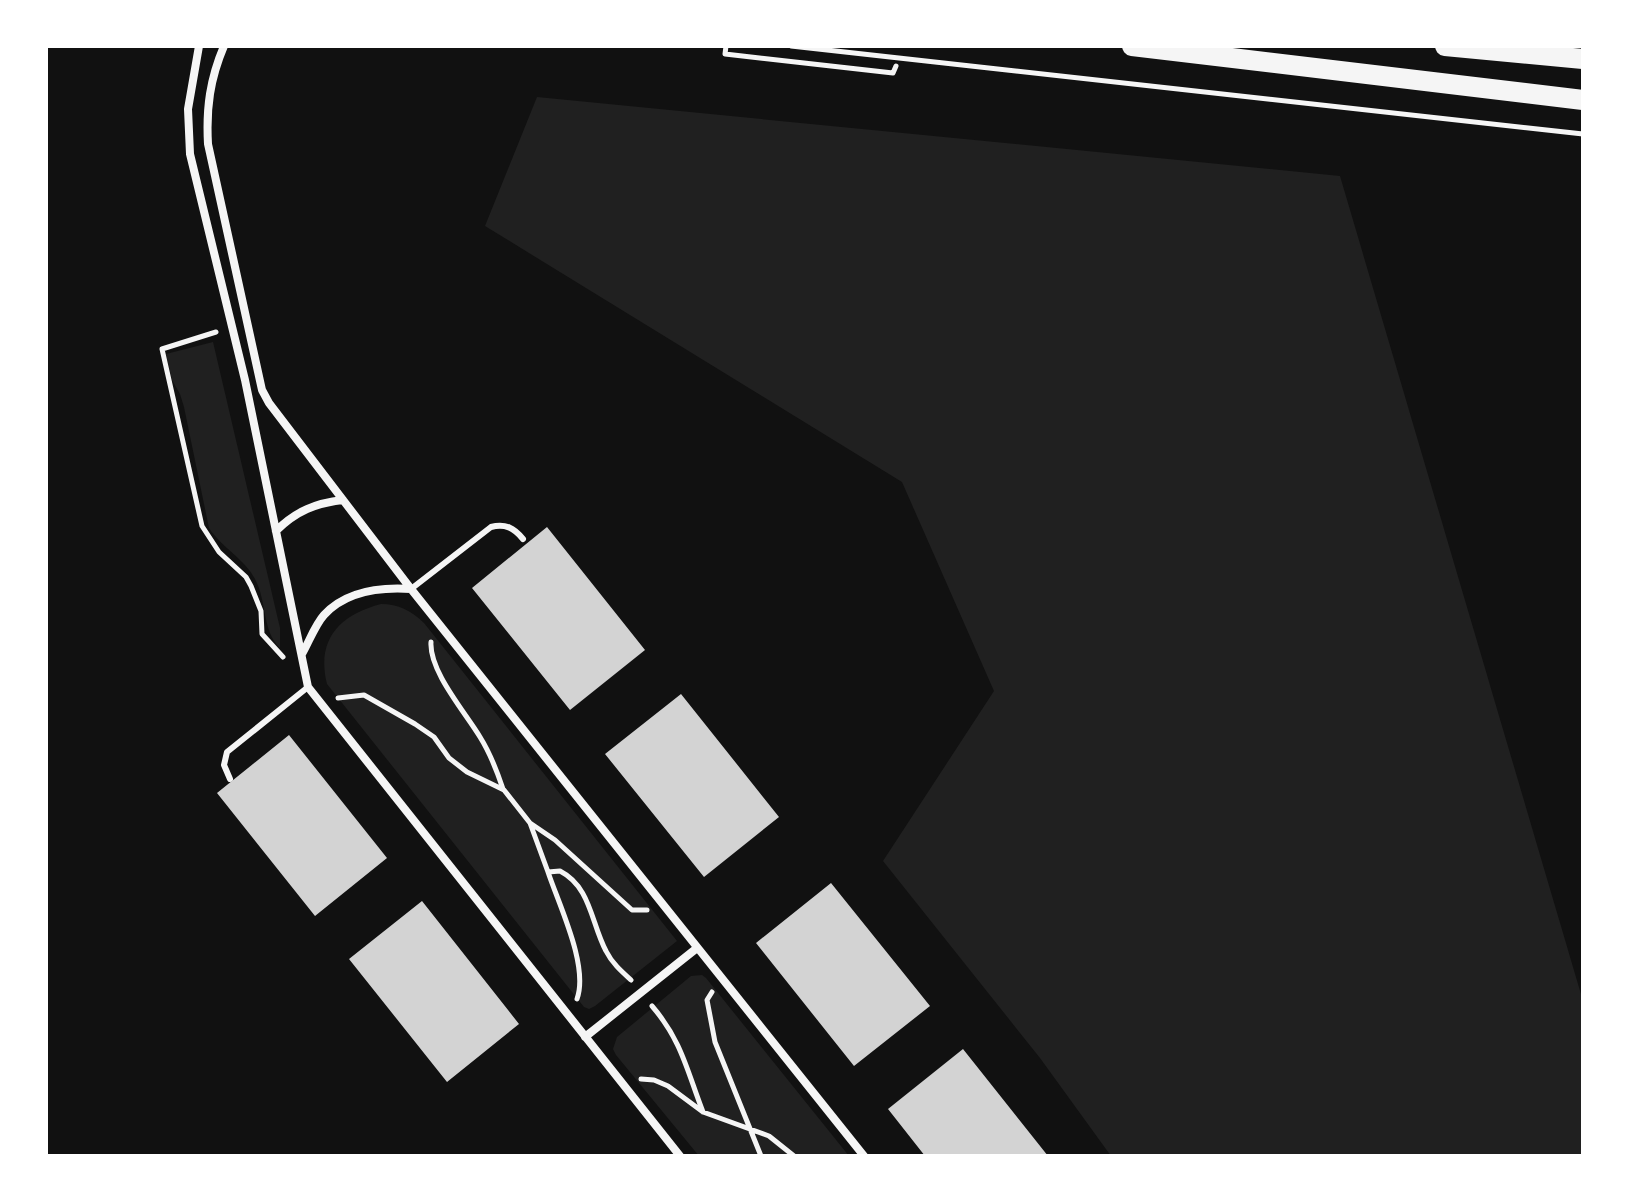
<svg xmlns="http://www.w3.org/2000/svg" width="1629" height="1202" viewBox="0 0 1629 1202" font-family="Montserrat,sans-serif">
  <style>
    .green { fill: #202020 }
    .building { fill: #d3d3d3 }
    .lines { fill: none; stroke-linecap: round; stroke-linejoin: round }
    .path { stroke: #f5f5f5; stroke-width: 5 }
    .service { stroke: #f5f5f5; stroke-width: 6 }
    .minor { stroke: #f5f5f5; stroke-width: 8 }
    .primary { stroke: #f5f5f5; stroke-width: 20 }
  </style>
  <rect width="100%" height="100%" fill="#111"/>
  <path class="green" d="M537 97 1340 176 1583 1001V1156H1111L1040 1058 883 861 994 691 902 482 485 226Z
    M213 342 280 628V648C262 631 267 601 255 579 244 558 222 548 209 528L184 407 180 394 172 380 166 354Z
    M381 604C398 604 412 611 424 623L677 941 595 1006 589 1009 584 1007 327 684C316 640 339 615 381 604Z
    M702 975 706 978 849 1156H699L616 1055 613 1049 617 1037 691 976Z"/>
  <path class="building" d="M547 527 645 650 570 710 472 588Z
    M681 694 779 817 704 877 605 754Z
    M289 735 387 858 315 916 217 793Z
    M831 883 930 1006 854 1066 756 943Z
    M422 901 519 1024 447 1082 349 959Z
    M963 1049 1048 1156H925L888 1109Z"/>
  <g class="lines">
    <path class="path" d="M726 46 725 54 893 73 896 66
      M791 46 1583 134
      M216 332 162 349 202 526 219 552 246 577 251 586 261 611 262 634 283 657
      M431 642C429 671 465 712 480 737 490 753 497 771 503 789
      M338 698 364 695 415 724 434 737 449 758 467 772 504 790 530 823
      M548 872 530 823 555 840 632 910H647
      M712 992 707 1000 715 1042 761 1156
      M577 999C589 966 559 905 548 872L560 871C591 887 591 923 606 951 612 963 621 971 631 980
      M652 1006C682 1041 687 1071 703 1112
      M641 1079 654 1080 668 1086 703 1112 769 1136 794 1156"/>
    <path class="service" d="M411 589 491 527C505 523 514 528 523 539
      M230 779 224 765 227 752 308 687"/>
    <path class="minor" d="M199 46 188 109 190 154 245 380 308 687 680 1156
      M224 46C210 79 206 108 208 144L262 390 269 403 411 589 864 1156
      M276 531C296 511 316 503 343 500
      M302 654C309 642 315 625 324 615 346 591 381 587 411 589
      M585 1037 697 948"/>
    <path class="primary" d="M1132 46 1583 100
      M1445 46 1583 59"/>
  </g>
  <rect width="1629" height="1202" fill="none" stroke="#ffffff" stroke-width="96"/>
</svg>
